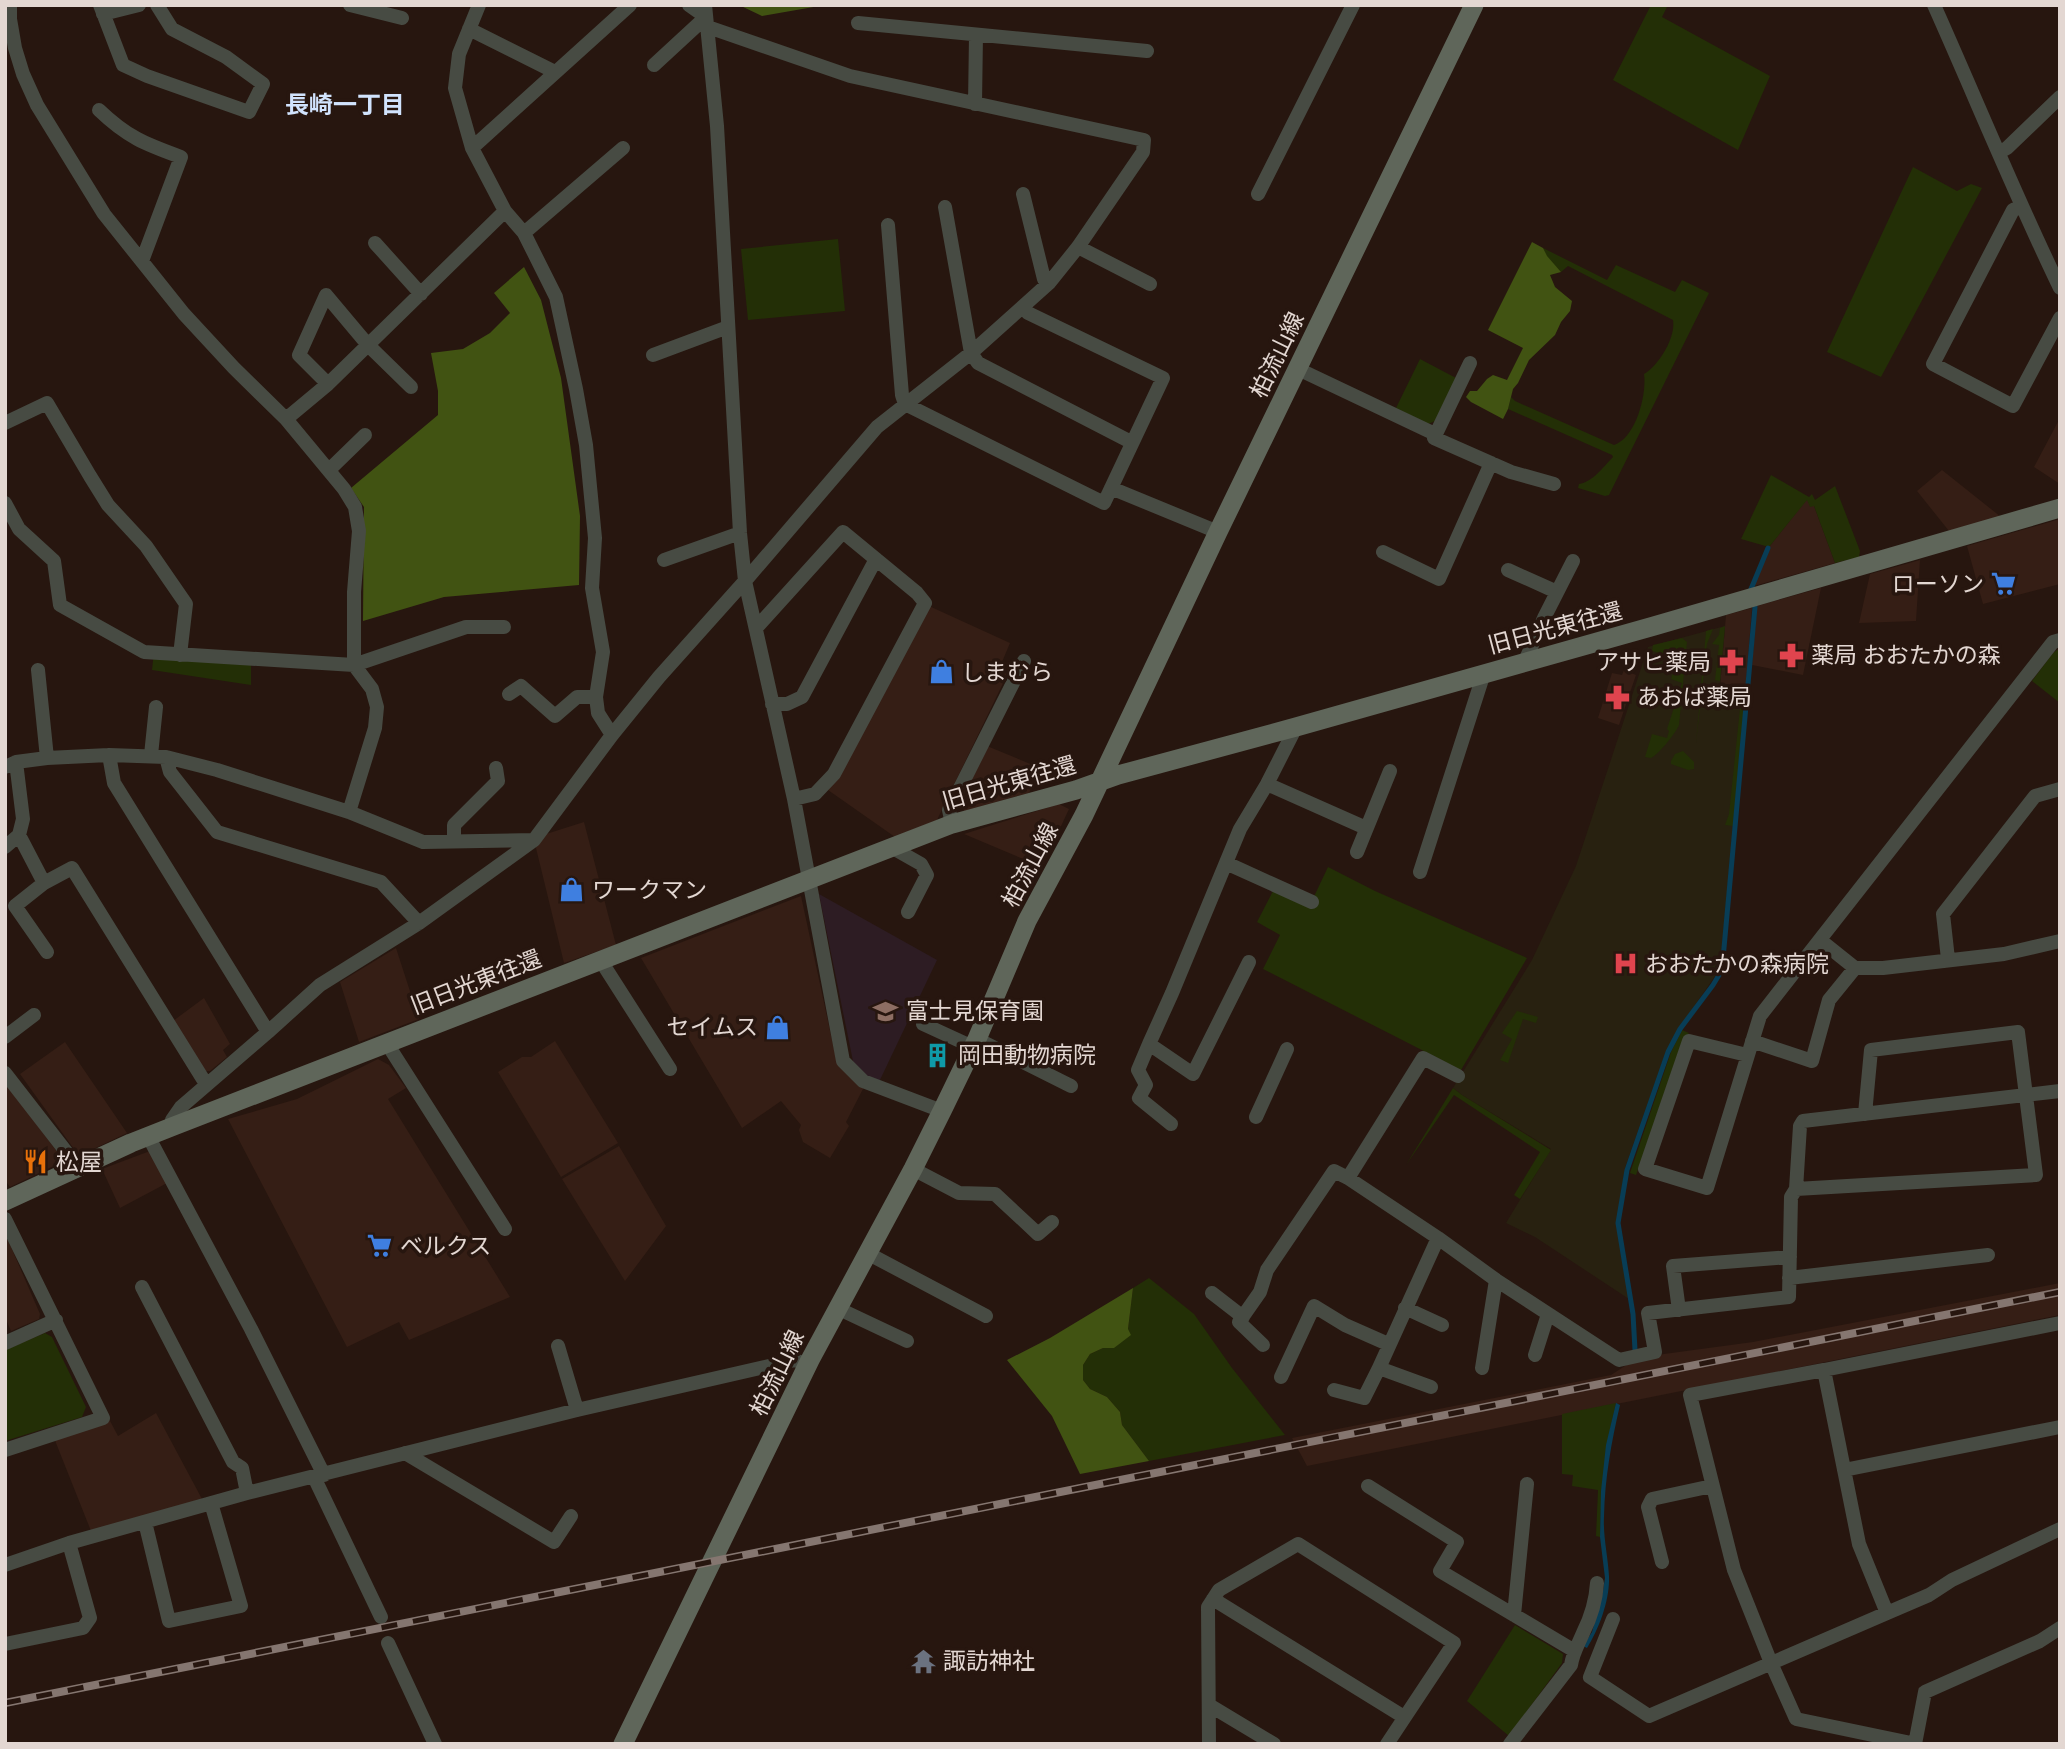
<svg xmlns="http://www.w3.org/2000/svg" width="2065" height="1749" viewBox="0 0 2065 1749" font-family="Raleway,'Noto Sans JP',sans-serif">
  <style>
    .built { fill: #351e15 }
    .education { fill: #2d1c23 }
    .medical { fill: #282110 }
    .green { fill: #232f06 }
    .forest { fill: #415312 }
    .water { fill: #083d56 }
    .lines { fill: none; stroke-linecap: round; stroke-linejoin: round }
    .stream { stroke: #083d56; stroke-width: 5 }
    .street { stroke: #474b43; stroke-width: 14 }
    .secondary { stroke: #5f665a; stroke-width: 19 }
    .rail-casing { stroke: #857670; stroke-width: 8 }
    .rail { stroke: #27160f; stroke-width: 5; stroke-dasharray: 16; stroke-linecap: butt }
    .labels { text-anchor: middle; stroke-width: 7; stroke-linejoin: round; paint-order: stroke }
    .street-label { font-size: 23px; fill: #e3d7d2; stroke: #27160f }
    .poi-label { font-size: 23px; fill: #e3d7d2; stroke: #27160f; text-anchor: start }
    .neighbourhood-label { font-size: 24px; font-weight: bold; fill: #d1e3fd; stroke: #27160f }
  </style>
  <rect width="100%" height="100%" fill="#27160f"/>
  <path class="built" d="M2060 418V484L2034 467Z
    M1942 470 2001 517 1949 531 1917 491Z
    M1807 499 1814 506 1835 563 1754 586 1769 547Z
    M2060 519V584L1983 604 1967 546Z
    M1920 560 1916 621 1859 623 1870 574Z
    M1821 588 1803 675 1752 665 1757 606Z
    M929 606 1010 643 1002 662 1007 675 937 820 895 837 828 790Z
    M1752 608 1745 697 1720 687 1726 615Z
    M1624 670 1636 675 1619 725 1598 718 1612 673 1622 675Z
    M987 746 1040 768 1029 793 964 811 960 802Z
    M1059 804 1069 809 1042 867 964 834Z
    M584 822 616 945 564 963 535 844 543 835Z
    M801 896 837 1063 864 1087 846 1122 849 1126 830 1158 803 1142 799 1130 801 1125 781 1101 742 1128 641 958Z
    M396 948 419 1019 359 1042 340 982Z
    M204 998 230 1044 223 1050 227 1057 210 1071H203L173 1021Z
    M555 1041 618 1143 561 1177 498 1072 522 1057H531Z
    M65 1042 127 1133 79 1156 20 1074Z
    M378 1059 389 1065 406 1088 388 1099 510 1297 409 1340 399 1322 347 1347 228 1119 297 1099Z
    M5 1081 64 1161 10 1187 5 1180Z
    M619 1146 666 1226 625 1281 562 1179Z
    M150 1151 169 1182 120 1208 102 1169Z
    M5 1239 8 1240 40 1314 39 1319 11 1331 5 1317Z
    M2060 1283V1315L1307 1466 1292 1438 1611 1375 1628 1364 1664 1354 1753 1342Z
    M156 1413 202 1499 91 1531 54 1438 109 1419 118 1436Z"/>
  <path class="education" d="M819 894 937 960 879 1082 868 1078 854 1066Z"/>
  <path class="medical" d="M1725 626 1720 687 1745 697 1720 969 1679 1028 1666 1052 1625 1168 1617 1220 1629 1299 1535 1237 1506 1223 1551 1149 1462 1095 1453 1088 1532 960 1576 866 1648 647Z"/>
  <path class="green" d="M1651 5H1668L1662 17 1770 76 1738 150 1613 80Z
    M1913 167 1957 191 1971 184 1982 188 1881 377 1827 352Z
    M838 239 845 311 748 320 741 249Z
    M1543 248 1607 280 1616 265 1675 292 1682 280 1709 293 1609 495 1605 496 1578 488 1579 484C1593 482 1603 467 1613 457L1612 455 1508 409 1511 397 1515 401 1614 445C1636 438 1647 394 1644 374 1658 366 1676 338 1673 320L1568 266 1561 272 1546 256Z
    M1420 359 1456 378 1435 421 1428 424 1396 408Z
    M1771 475 1809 497 1812 494 1815 500 1835 486 1860 551 1859 557 1835 563 1814 506 1810 507 1807 500 1769 547 1741 539Z
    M1725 626 1720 681 1715 680 1719 645 1712 644 1719 635 1720 628Z
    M1713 629 1707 644 1696 743 1706 631Z
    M1682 638 1687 642 1679 725C1676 733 1658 755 1651 758L1645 757 1652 734 1667 738 1669 731 1667 729 1682 683 1671 679 1679 654 1665 649 1663 654 1652 651 1653 645Z
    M2060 648V703L2032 681 2053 653Z
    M154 651 251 659V685L152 670Z
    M1720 687 1745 697 1733 826 1725 825 1729 814 1741 699 1719 691Z
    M1683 751 1694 762V769L1688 770 1671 764V761L1675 754Z
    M1328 867 1375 891 1527 958 1461 1070 1263 969 1280 935 1257 922 1273 891 1309 907Z
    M1517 1011 1538 1017 1536 1023 1523 1019 1508 1063 1500 1060 1512 1039 1502 1033Z
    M1682 1030 1689 1033 1681 1044 1636 1175 1630 1173 1671 1052Z
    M1453 1088 1462 1095 1551 1150 1520 1199 1514 1195 1540 1152 1454 1095 1406 1165Z
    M1149 1278 1194 1314 1232 1368 1285 1435 1149 1461 1122 1425 1120 1412 1107 1397 1090 1389 1083 1380V1365L1090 1354 1103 1348H1114L1128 1329 1133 1288Z
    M45 1333 52 1337 86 1407 82 1417 5 1441V1350Z
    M1616 1403C1605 1449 1601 1490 1600 1537L1596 1536 1598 1490 1572 1486 1573 1475 1562 1474V1414Z
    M1515 1625 1563 1654 1562 1663 1509 1736 1467 1701Z"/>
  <path class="forest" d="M739 5H825L762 16Z
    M1532 242 1543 248 1547 256 1561 272 1550 275 1555 287 1572 301 1570 311 1561 322 1555 335 1529 360 1518 383 1513 389 1508 409 1503 419 1471 402 1466 397 1470 391H1477L1487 379 1493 375 1507 380 1523 348 1488 330Z
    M524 267 541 300 561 378 580 516 579 585 444 597 363 621 364 507 351 488 438 415V391L431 353 463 349 490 333 510 313 494 293Z
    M1133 1288 1128 1329 1131 1335 1114 1348H1103L1090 1354 1083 1365V1380L1090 1389 1107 1397 1120 1412 1122 1425 1149 1461 1080 1474 1052 1416 1007 1360 1050 1338Z"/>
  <path class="water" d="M1616 1403 1620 1405C1611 1444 1605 1477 1604 1517 1603 1537 1608 1556 1609 1576 1610 1600 1599 1629 1587 1648L1583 1646 1592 1632 1603 1591 1605 1578 1600 1537 1601 1491 1606 1445Z"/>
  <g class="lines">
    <path class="stream" d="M1751 589 1768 548
      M1635 1350 1633 1314 1618 1223 1627 1170 1668 1052 1680 1029 1713 985 1722 970 1755 607"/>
    <path class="street" d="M10 5V19L15 48 23 74 37 105 104 214 184 314 234 368 286 419 344 489 355 507 359 531 354 592V665L372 689 377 707 375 728 349 812
      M100 5 123 65 147 76 249 112 263 84 226 57 172 29 157 5
      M350 5 402 18
      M479 5 459 54 455 88 472 148 505 211 524 233 556 297 576 389 586 445 595 538 592 588 603 652 596 697 598 713 612 735
      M705 5 717 126 740 533 745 581 794 799 843 1061 863 1081 942 1111
      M1934 5C1976 99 2015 195 2060 288
      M103 14 139 5
      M858 23 1147 51
      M469 29 555 72
      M654 65 706 17 689 5
      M975 104 976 35
      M99 110C127 137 145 144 181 157L142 261
      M472 148 630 5
      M2000 152 2007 148 2060 97
      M1023 194 1044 279 1049 283
      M1258 194 1353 5
      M2021 206 2013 210 1933 364 2013 406 2060 318
      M945 207 971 353 978 363 1131 442
      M888 225 902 395 905 404 1104 503 1163 378 1028 313 1023 307
      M524 233 623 148
      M375 243 421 294
      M1078 247 1150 284
      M653 355 728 327
      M1470 363 1434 438 1511 472 1554 484
      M1298 369 1435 434
      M328 384 299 355 326 295 368 345 411 387
      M286 419 328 384 505 211
      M5 423 47 403 90 476 108 505 146 546 186 604 180 655
      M329 470 365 435
      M1111 488 1218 532
      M5 503 19 529 54 561 60 605 144 652 354 665 466 627H504
      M1383 552 1439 579 1491 463
      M664 560 740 533
      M1508 570 1557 592
      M757 627 843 532 917 593 925 603 834 774 815 794 794 799
      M1525 661 1544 618 1573 561
      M38 670 47 758
      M509 694 521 686 555 716 577 697H596
      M772 704H787L802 697 876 559
      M109 755 114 783 268 1032
      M151 755 156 707
      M166 757 170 772 217 832 381 882 419 923
      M5 767 16 762 47 758 109 755 166 757 217 770 349 812 423 842 534 840
      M1267 784 1366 828
      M952 824 949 810 1024 661
      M19 835 44 883 15 906 47 952
      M454 841V825L498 781 496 768
      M5 847 19 835 23 819 16 762
      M891 847 921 864 927 875 908 912
      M1357 852 1390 771
      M1226 863 1312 902
      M1420 872 1484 673
      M44 883 72 868 206 1084
      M1820 940 1855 968H1883L2004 954 2060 941
      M1948 959 1943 914 2035 796 2060 789
      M601 961 670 1069
      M1249 962 1193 1074 1149 1044 1172 993 1240 829 1267 784 1296 727
      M923 1024 973 1047
      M5 1037 34 1015
      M977 1039 1071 1086
      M1752 1041 1812 1061 1829 1000 1855 968
      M386 1042 505 1229
      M1149 1044 1138 1070 1146 1085 1139 1098 1171 1124
      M1747 1055 1689 1041 1645 1169 1707 1188 1760 1016 2053 642 2060 640
      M5 1073 78 1167
      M1256 1117 1287 1049
      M174 1126 172 1120 181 1107 268 1032 320 985 419 923 534 840 612 735 659 677 745 581 877 427 971 353 1049 283 1078 247 1143 152 1144 140 850 76 708 27
      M148 1136 251 1329 324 1475
      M913 1169 959 1193 995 1194 1038 1234 1052 1222
      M1348 1178 1423 1058 1458 1076
      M1796 1189 2036 1175 2018 1032 1871 1050 1865 1114
      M5 1219 103 1418 5 1450
      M867 1253 986 1316
      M1789 1278 1988 1255
      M142 1287 233 1462 242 1468 247 1493
      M1212 1293 1243 1317
      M837 1308 907 1341
      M1405 1308 1442 1325
      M1679 1310 1673 1266 1790 1257
      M2060 1323 1824 1370 1859 1544 1887 1613 1929 1595 1952 1580 2060 1529
      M5 1343 56 1320
      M1263 1345 1239 1322 1260 1292 1267 1270 1334 1171 1348 1178 1438 1238 1496 1280 1619 1360 1655 1352 1648 1313 1789 1297 1791 1197 1796 1189 1800 1126 1803 1121 2060 1091
      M558 1346 577 1410
      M1535 1355 1548 1314
      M1482 1368 1496 1280
      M1824 1370 1690 1395 1734 1570 1771 1663 1796 1719 1916 1744
      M1281 1377 1314 1306 1345 1325 1388 1344
      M1431 1387 1379 1368 1438 1238
      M1334 1390 1364 1398 1379 1368
      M405 1453 554 1542 571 1516
      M1844 1470 2060 1427
      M314 1477 381 1617
      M1368 1486 1457 1542 1440 1571 1573 1650
      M145 1522 169 1621 241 1606 211 1503
      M1662 1562 1648 1507 1652 1499 1712 1486
      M5 1565 69 1543 247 1493 577 1410 795 1360 808 1365
      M1213 1599 1404 1717
      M1514 1615 1527 1484
      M1613 1619 1590 1677 1649 1716 1887 1613
      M388 1643 435 1744
      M5 1644 83 1628 90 1618 69 1543
      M1209 1705 1274 1744
      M1209 1744 1208 1607 1219 1590 1298 1544 1454 1643 1387 1744
      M1510 1744 1571 1665C1573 1652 1578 1645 1583 1633 1591 1617 1596 1600 1597 1583
      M1915 1744 1925 1692 2040 1641 2060 1628"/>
    <path class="secondary" d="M5 1201 131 1143 174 1126 952 824 1076 790 1118 775 1296 727 1654 626 2060 508
      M623 1744 810 1360 913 1169 942 1111 977 1039 1027 921 1084 815 1218 532 1474 5"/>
    <defs>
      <path id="rail" d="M5 1703 2060 1292"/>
    </defs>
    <use href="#rail" class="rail-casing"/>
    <use href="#rail" class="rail"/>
  </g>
  <defs>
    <symbol id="supermarket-bare" viewBox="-9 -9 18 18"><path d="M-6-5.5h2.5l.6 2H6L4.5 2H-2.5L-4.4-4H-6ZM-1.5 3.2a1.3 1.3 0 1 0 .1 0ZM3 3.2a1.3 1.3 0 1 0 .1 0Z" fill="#3f7fe0" stroke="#27160f" stroke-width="2.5" paint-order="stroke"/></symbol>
    <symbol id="pharmacy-bare" viewBox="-9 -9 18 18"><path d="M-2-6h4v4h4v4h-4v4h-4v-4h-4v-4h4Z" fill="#e0444e" stroke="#27160f" stroke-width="2.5" paint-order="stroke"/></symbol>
    <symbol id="shop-bare" viewBox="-9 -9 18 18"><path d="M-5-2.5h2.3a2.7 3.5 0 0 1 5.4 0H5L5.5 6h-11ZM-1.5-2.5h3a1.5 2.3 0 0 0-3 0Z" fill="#3f7fe0" stroke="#27160f" stroke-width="2.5" paint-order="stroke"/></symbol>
    <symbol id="hospital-bare" viewBox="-9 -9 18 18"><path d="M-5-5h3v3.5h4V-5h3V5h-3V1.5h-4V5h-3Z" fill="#e0444e" stroke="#27160f" stroke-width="2.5" paint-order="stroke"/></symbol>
    <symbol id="school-bare" viewBox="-9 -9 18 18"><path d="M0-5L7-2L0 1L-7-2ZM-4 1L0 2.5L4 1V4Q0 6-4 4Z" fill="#8d6e63" stroke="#27160f" stroke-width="2.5" paint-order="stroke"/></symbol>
    <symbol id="building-bare" viewBox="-9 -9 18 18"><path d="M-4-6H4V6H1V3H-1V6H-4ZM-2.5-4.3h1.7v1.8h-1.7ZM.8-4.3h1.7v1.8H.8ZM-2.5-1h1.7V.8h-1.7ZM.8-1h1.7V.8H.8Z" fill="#0f9aa8" stroke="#27160f" stroke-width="2.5" paint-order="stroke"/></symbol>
    <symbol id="restaurant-bare" viewBox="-9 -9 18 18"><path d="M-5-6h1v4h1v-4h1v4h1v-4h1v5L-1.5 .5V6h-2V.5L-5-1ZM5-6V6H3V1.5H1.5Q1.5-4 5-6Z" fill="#e8710a" stroke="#27160f" stroke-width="2.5" paint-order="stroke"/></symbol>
    <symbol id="temple-bare" viewBox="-9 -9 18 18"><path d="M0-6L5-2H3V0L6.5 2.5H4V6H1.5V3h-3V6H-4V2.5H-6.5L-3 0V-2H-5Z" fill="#6b7280" stroke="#27160f" stroke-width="2.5" paint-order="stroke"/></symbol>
  </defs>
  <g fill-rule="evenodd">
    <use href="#supermarket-bare" x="1986" y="566" width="35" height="35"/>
    <use href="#pharmacy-bare" x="1774" y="638" width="35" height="35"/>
    <use href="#pharmacy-bare" x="1714" y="644" width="35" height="35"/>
    <use href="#shop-bare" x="924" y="654" width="35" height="35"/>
    <use href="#pharmacy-bare" x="1600" y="680" width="35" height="35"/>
    <use href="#shop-bare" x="554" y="872" width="35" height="35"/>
    <use href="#hospital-bare" x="1608" y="946" width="35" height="35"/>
    <use href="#school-bare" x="868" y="994" width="35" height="35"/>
    <use href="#shop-bare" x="760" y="1010" width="35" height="35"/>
    <use href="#building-bare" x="920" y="1038" width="35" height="35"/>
    <use href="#restaurant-bare" x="18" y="1144" width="35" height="35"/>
    <use href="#supermarket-bare" x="362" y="1228" width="35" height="35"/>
    <use href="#temple-bare" x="906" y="1644" width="35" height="35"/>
  </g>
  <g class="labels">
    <g class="street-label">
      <text transform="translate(1277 355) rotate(-64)" y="8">柏流山線</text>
      <text transform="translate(1555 628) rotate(-15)" y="8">旧日光東往還</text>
      <text transform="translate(1009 783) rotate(-16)" y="8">旧日光東往還</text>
      <text transform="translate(1030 865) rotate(-62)" y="8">柏流山線</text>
      <text transform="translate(476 982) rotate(-21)" y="8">旧日光東往還</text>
      <text transform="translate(777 1373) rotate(-64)" y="8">柏流山線</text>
    </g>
    <g class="poi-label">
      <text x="1984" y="592" text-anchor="end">ローソン</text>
      <text x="1811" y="663">薬局 おおたかの森</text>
      <text x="1711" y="670" text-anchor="end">アサヒ薬局</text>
      <text x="961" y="680">しまむら</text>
      <text x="1637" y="705">あおば薬局</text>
      <text x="592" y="898">ワークマン</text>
      <text x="1645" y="972">おおたかの森病院</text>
      <text x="906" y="1019">富士見保育園</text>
      <text x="758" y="1035" text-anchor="end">セイムス</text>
      <text x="958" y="1063">岡田動物病院</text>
      <text x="56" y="1170">松屋</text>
      <text x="400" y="1254">ベルクス</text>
      <text x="943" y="1669">諏訪神社</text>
    </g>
    <g class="neighbourhood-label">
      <text x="345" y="113">長崎一丁目</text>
    </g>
  </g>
  <rect width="2065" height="1749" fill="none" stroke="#e3d7d2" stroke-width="14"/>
</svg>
